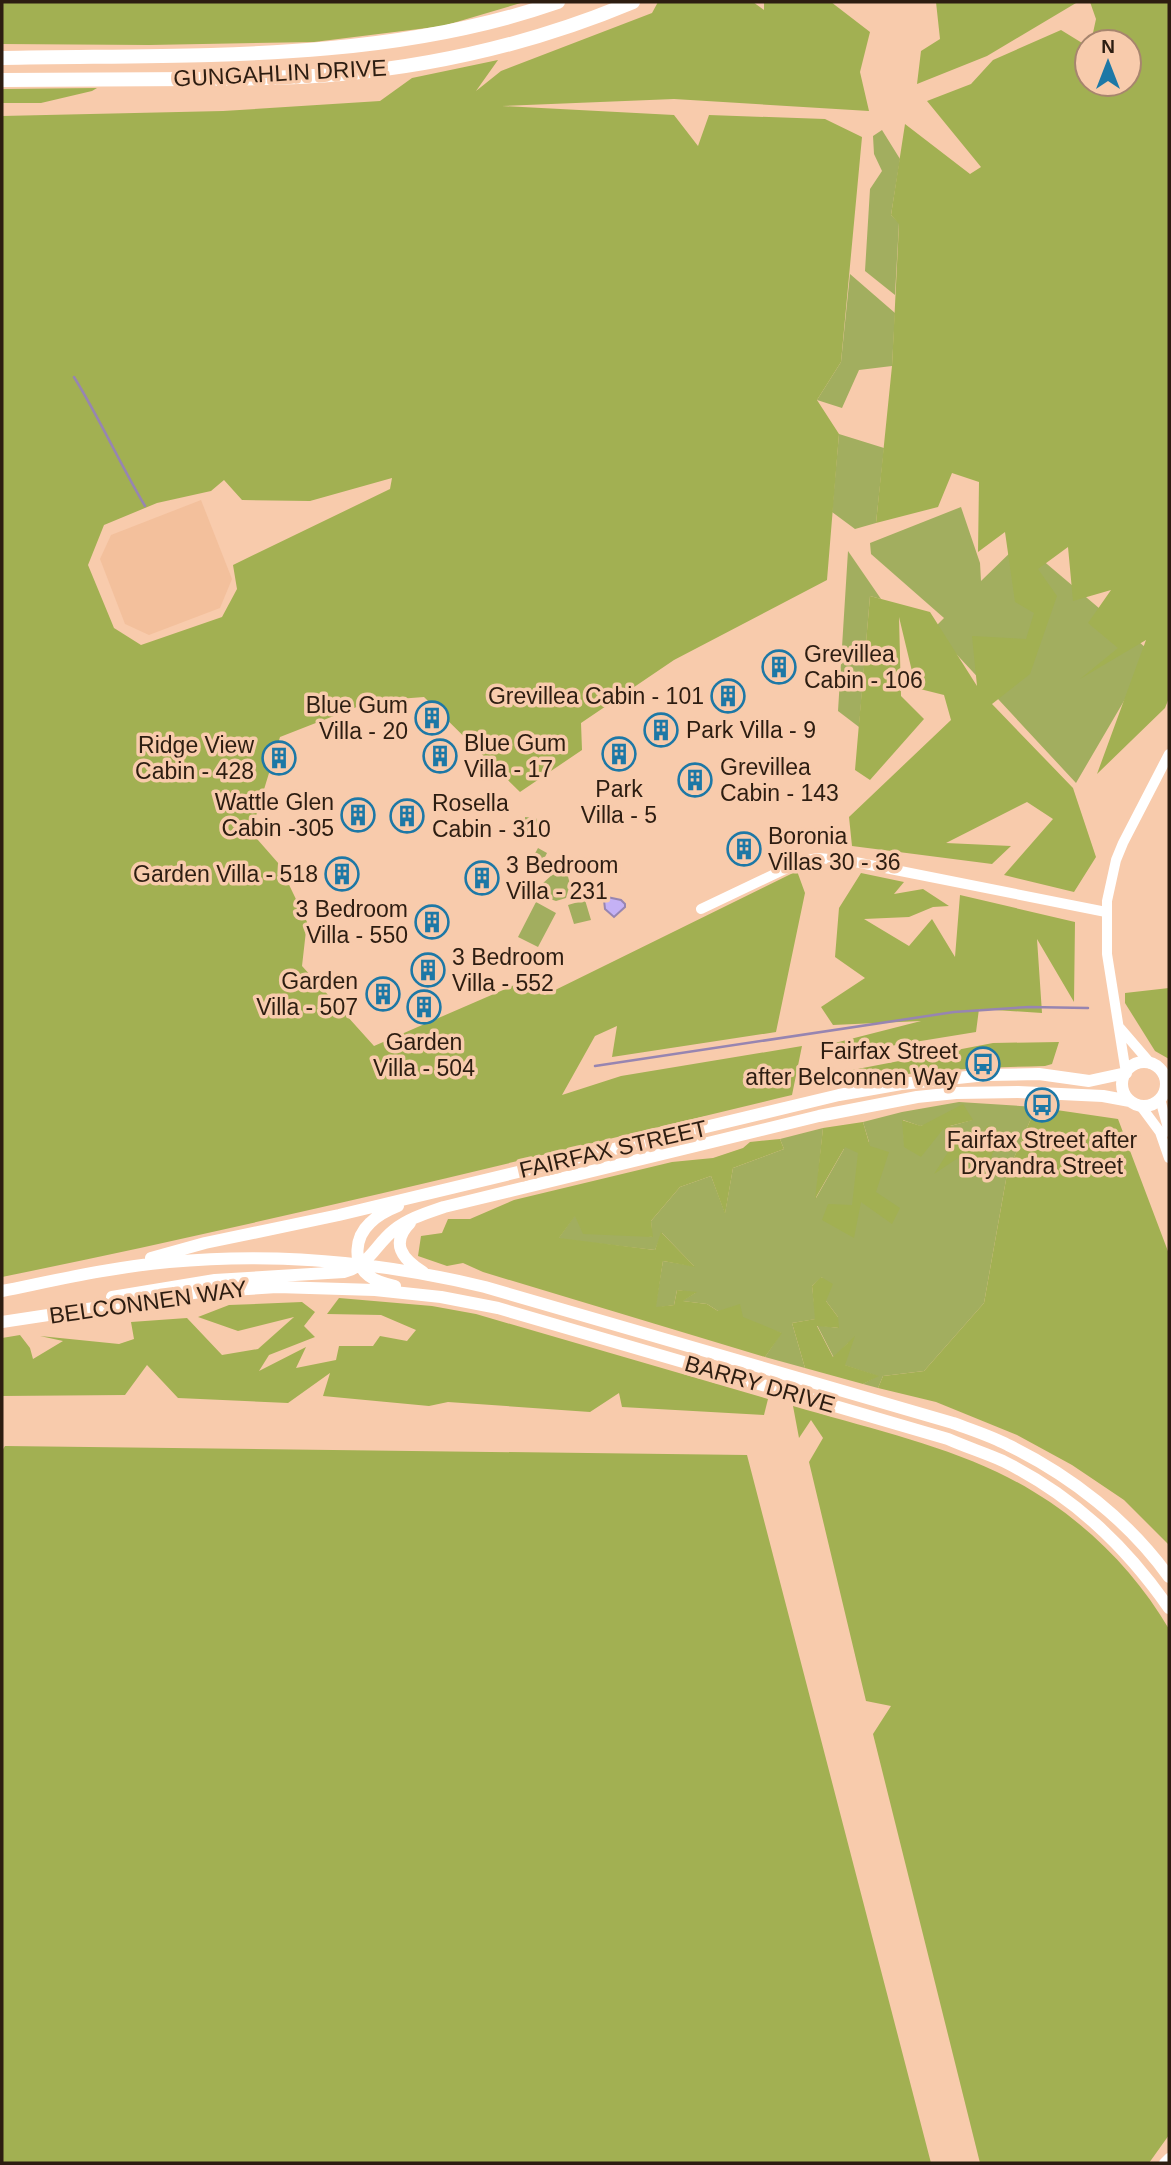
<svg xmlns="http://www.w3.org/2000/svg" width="1171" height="2165" viewBox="0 0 1171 2165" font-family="Helvetica,sans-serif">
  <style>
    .built { fill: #f3c09c }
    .green { fill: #a2ae5f; fill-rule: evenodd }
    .forest { fill: #a2b052; fill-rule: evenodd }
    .water { fill: #c4b1f5; stroke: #9785b1; stroke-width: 2 }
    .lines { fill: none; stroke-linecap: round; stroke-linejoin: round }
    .stream { stroke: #9785b1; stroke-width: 2.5 }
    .minor { stroke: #fff; stroke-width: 10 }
    .major { stroke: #fff; stroke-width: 12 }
    .highway { stroke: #fff; stroke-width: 14 }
    .labels { text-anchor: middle; stroke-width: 7; stroke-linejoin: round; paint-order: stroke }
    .street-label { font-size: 23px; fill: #2d1d11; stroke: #f8cbac }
    .poi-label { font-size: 23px; fill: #2d1d11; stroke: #f8cbac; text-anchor: start }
  </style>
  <rect width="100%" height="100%" fill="#f8cbac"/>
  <path class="built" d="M201 500 232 579 220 608 149 635 125 624 100 559 111 535Z"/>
  <path class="green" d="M882 130 900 159 891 215 899 223 895 295 865 271 870 189 882 171 874 154 873 136Z
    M850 274 895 313 892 366 859 370 842 408 817 400 841 362Z
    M839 434 884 448 876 523 855 529 832 512Z
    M961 507 980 563 981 581 1021 542 1152 653 1076 783 933 629 944 618 871 554 870 543Z
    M848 551 881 599 870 596 859 727 838 711Z
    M525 817 536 818 540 826V835L525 834Z
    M538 848 547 853 537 873 527 868Z
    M564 872 567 873 570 884 566 898 556 901 541 896 534 897 530 895 553 874Z
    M585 900 591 920 574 924 568 905Z
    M536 902 556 913 538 947 518 937Z
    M959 1102 1036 1107 1007 1174 984 1303 924 1371 883 1376 878 1388 863 1384 877 1376 844 1365 848 1343 834 1358 817 1325 838 1328V1317L826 1301 822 1277 812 1286 816 1319 792 1323 805 1368 765 1357 781 1333 718 1311 707 1304 682 1301 695 1293 677 1290 674 1305 655 1308 663 1261 694 1266 662 1233 655 1250 558 1239 575 1215 652 1237 651 1221 680 1187 711 1176 725 1213 733 1168 784 1149 780 1139 823 1128 816 1198 844 1149V1145L869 1142 863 1122 902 1112ZM903 1120 920 1126 972 1120 904 1139Z"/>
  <path class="forest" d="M2 2H524L443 26 314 42 149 45 2 44Z
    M658 2H753L764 10V2H831L870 32 860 72 869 111 674 99 502 106 674 115 698 146 709 115 825 119 862 137 841 362 817 400 839 434 827 580 674 660 581 723 582 750 520 792 424 697 372 701 280 737 251 832 279 864 307 922 302 966 374 1046 519 983 545 995 797 871 805 893 776 1032 612 1057 617 1026 595 1036 562 1095 621 1076 802 1046 792 1095C530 1158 267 1223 2 1277V116L223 111 380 101 412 78 498 60 476 91 501 71 652 13ZM392 478 390 489 233 565 237 589 222 617 141 645 114 628 88 565 104 525 157 503 211 491 224 480 242 500 310 501Z
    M936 2H1076V3L987 56 917 84 921 51 940 39Z
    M1090 2H1169V698L1165 708 1097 774 1146 640 1080 679 1118 648 1088 623 1111 590 1073 601 1068 547 1038 569 1057 596 1030 674 992 704 1073 788 1096 857 1074 892 1004 875 1053 819 1027 802 946 843 1011 846 992 864 852 846 849 817 951 720 944 695 916 688 899 617 901 696 924 719 870 780 855 770 870 596 930 612 977 686 972 636 1026 639 1034 613 1015 602 1005 532 978 552 979 482 952 473 938 507 876 523 892 366 899 224 891 215 905 124 970 174 981 167 927 101 971 84 993 60 1061 30 1087 46V84H1129V42H1091L1096 19Z
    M97 88 92 91 41 103H2V89Z
    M861 873 904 882 894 894 923 889 949 906 933 907 909 917 864 919 909 946 932 919 955 957 960 895 1075 922 1074 1002 1037 939 1042 1013 979 1009 976 1032 841 1054 827 1045 921 1021 833 1025 821 1007 865 978 835 957 839 908Z
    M1169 988V1059L1155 1051 1125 1003V993Z
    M1059 1042 1052 1064 1045 1066C975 1068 904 1070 835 1087L847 1071 993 1043Z
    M963 1104 973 1120 950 1126 971 1138 976 1150 987 1126 1000 1132 989 1164 975 1160 967 1152 934 1174 950 1149 944 1128 921 1157 904 1147 902 1120 921 1126Z
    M1036 1107 1118 1119 1169 1254V1545L1124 1500 1072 1465 1017 1435 936 1402 878 1388 883 1376 924 1371 984 1303 1007 1174Z
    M863 1122 870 1146 889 1152 876 1192 900 1208 892 1224 861 1202 854 1238 822 1220 828 1204 852 1205 858 1153 845 1147 815 1199 823 1128Z
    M780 1139 784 1149 733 1168 725 1214 711 1176 680 1187 651 1221 653 1237 583 1234 575 1216 559 1238 655 1250 661 1232 695 1267 663 1261 656 1307 674 1305 677 1290 697 1292 683 1301 707 1304 718 1311 740 1304 743 1317 782 1333 765 1357 483 1272 463 1263 447 1266 418 1256 421 1236 442 1233 448 1219H470L514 1200 672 1162 713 1158 743 1148 750 1142Z
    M821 1277 833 1284 826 1301 838 1317 839 1328 817 1326 833 1357 855 1336 845 1365 879 1376 863 1384 805 1368 792 1323 815 1319 812 1286Z
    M339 1298 432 1306 476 1314 768 1399 764 1415 622 1407 619 1393 590 1412 448 1402 429 1406 323 1396 330 1373 288 1403 178 1398 147 1365 125 1395 2 1396V1338L20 1335 30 1348 33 1359 63 1341 40 1336 119 1344 134 1339 131 1322 187 1318 222 1355 258 1349 294 1317 238 1331 198 1317 229 1305 302 1302 315 1312 304 1326 315 1337 269 1355 259 1371 306 1347 296 1368 336 1360 339 1346H373L380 1336 407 1341 416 1330 381 1315 327 1314Z
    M793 1406C861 1426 933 1442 997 1472 1069 1506 1129 1561 1169 1629V2135L1149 2163H980L873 1734 891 1706 866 1701 809 1462 823 1438 811 1420 799 1438Z
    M5 1446 747 1455 931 2163H2V1451Z"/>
  <path class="water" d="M607 897 621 900 625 904V907L614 917 605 909 604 900Z"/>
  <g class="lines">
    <path class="stream" d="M74 377C100 419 120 464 145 506
      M595 1066 954 1012 1029 1007 1088 1008"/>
    <path class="minor" d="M701 909 802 861 818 858 850 861 1106 912
      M1120 1028 1151 1064
      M1126 1073 1107 954V901L1116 860 1123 843 1169 754
      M1160 1099 1169 1132
      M1140 1105 1160 1132 1169 1158
      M1164 2163 1169 2158"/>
    <path class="major" d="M1122 1084a22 22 0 1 1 44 0a22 22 0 1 1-44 0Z
      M410 1223C390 1243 402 1259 423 1272
      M151 1258 205 1243 339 1215 839 1095 901 1084 986 1075 1039 1074 1089 1081 1126 1073
      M395 1286C386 1284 377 1282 369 1276 352 1263 355 1237 370 1223 378 1215 388 1210 398 1206
      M2 1291C57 1280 113 1267 169 1262 276 1252 382 1262 485 1287L953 1423C972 1430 991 1436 1008 1445 1070 1475 1129 1521 1169 1577
      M112 1297 215 1280 344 1272C370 1265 375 1245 394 1230 409 1218 427 1213 444 1207L819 1116 917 1097 956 1093 1018 1092 1103 1096 1130 1101
      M2 1322 200 1292 277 1287 375 1290 441 1297 498 1308 948 1439C966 1447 985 1453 1003 1461 1073 1496 1125 1545 1169 1608"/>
    <path class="highway" d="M2 58C187 54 380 64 558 2
      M2 80C67 80 132 79 198 79 245 78 293 79 341 74 441 65 540 41 633 2"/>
  </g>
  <defs>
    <symbol id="building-ring" viewBox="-11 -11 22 22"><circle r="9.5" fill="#f8cbac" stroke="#1d78a6" stroke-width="1.5"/><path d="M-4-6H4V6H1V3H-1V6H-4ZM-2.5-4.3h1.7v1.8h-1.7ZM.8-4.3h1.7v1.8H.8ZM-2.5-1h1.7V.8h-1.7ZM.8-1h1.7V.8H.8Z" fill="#1d78a6"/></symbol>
    <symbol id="bus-ring" viewBox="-11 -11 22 22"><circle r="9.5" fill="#f8cbac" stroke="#1d78a6" stroke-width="1.5"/><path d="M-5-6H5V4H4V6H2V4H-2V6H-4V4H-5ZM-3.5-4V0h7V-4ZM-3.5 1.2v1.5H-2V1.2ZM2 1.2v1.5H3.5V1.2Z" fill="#1d78a6"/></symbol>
  </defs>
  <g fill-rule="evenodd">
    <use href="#building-ring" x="760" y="648" width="38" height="38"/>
    <use href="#building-ring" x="709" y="677" width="38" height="38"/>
    <use href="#building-ring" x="413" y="699" width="38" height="38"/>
    <use href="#building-ring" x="642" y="711" width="38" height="38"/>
    <use href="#building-ring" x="600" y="735" width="38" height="38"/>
    <use href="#building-ring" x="421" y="737" width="38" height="38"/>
    <use href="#building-ring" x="260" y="739" width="38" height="38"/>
    <use href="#building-ring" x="676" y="761" width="38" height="38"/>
    <use href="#building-ring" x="339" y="796" width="38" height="38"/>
    <use href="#building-ring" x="388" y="797" width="38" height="38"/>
    <use href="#building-ring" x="725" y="830" width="38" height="38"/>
    <use href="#building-ring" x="323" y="855" width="38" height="38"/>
    <use href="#building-ring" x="463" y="859" width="38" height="38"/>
    <use href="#building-ring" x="413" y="903" width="38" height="38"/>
    <use href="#building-ring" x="409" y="951" width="38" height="38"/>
    <use href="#building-ring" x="364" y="975" width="38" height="38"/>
    <use href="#building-ring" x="405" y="988" width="38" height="38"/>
    <use href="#bus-ring" x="964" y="1045" width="38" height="38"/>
    <use href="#bus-ring" x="1023" y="1086" width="38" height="38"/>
  </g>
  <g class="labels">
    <g class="street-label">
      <text transform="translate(280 73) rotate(-3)" y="8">GUNGAHLIN DRIVE</text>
      <text transform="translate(613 1149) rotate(-13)" y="8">FAIRFAX STREET</text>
      <text transform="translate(148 1302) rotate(-8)" y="8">BELCONNEN WAY</text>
      <text transform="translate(760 1384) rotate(16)" y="8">BARRY DRIVE</text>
    </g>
    <g class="poi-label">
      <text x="804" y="662">Grevillea<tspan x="804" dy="26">Cabin - 106</tspan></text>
      <text x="704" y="704" text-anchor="end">Grevillea Cabin - 101</text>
      <text x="408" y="713" text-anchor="end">Blue Gum<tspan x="408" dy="26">Villa - 20</tspan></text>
      <text x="686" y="738">Park Villa - 9</text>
      <text x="464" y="751">Blue Gum<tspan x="464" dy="26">Villa - 17</tspan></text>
      <text x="254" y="753" text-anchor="end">Ridge View<tspan x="254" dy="26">Cabin - 428</tspan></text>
      <text x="720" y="775">Grevillea<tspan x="720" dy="26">Cabin - 143</tspan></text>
      <text x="619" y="797" text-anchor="middle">Park<tspan x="619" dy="26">Villa - 5</tspan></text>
      <text x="334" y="810" text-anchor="end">Wattle Glen<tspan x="334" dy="26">Cabin -305</tspan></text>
      <text x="432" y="811">Rosella<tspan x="432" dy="26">Cabin - 310</tspan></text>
      <text x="768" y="844">Boronia<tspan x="768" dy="26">Villas 30 - 36</tspan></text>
      <text x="506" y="873">3 Bedroom<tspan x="506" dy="26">Villa - 231</tspan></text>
      <text x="318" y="882" text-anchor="end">Garden Villa - 518</text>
      <text x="408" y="917" text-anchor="end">3 Bedroom<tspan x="408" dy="26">Villa - 550</tspan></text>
      <text x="452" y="965">3 Bedroom<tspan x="452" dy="26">Villa - 552</tspan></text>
      <text x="358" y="989" text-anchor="end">Garden<tspan x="358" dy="26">Villa - 507</tspan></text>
      <text x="424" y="1050" text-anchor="middle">Garden<tspan x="424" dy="26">Villa - 504</tspan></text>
      <text x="958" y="1059" text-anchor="end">Fairfax Street<tspan x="958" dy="26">after Belconnen Way</tspan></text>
      <text x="1042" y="1148" text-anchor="middle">Fairfax Street after<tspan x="1042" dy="26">Dryandra Street</tspan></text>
    </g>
  </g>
  <rect width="1171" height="2165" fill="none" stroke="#2d1d11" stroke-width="7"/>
  <g transform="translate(1108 63)"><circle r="33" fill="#f8cbac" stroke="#a7856e" stroke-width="2"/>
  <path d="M0-5L12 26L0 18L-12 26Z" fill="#1d78a6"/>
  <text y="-10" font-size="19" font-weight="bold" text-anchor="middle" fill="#2d1d11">N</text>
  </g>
</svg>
